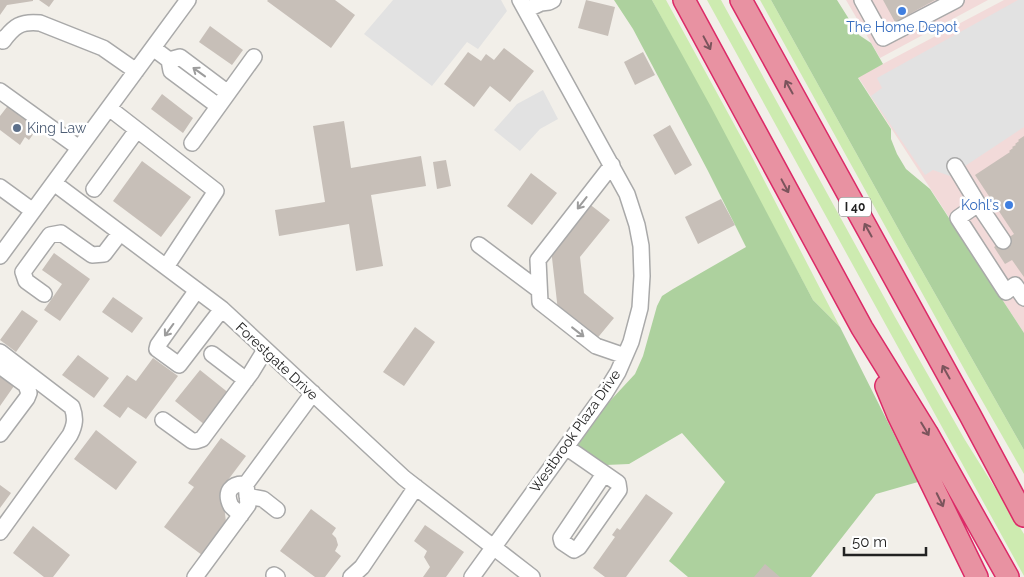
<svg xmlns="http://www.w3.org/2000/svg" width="1024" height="577" viewBox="0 0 1024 577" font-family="Raleway,sans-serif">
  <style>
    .commercial { fill: #f2dad9 }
    .grass { fill: #cdebb0 }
    .forest { fill: #add19e }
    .parking { fill: #e2e2e2 }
    .building { fill: #c7bfb8 }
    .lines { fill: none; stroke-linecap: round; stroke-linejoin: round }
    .minor-casing { stroke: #a9a9a9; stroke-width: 18 }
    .highway-casing { stroke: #dc2a67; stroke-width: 24 }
    .minor { stroke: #fff; stroke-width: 15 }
    .highway { stroke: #e892a2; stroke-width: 21 }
    .oneway { stroke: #7b545c }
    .oneway2 { stroke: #9c9c9c }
    .shop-dot { fill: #3f7fe0; stroke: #fff; stroke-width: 2 }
    .service-dot { fill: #5c6f8a; stroke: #fff; stroke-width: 2 }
    .labels { text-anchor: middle; stroke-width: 5; stroke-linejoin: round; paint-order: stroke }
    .shield { fill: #fff; stroke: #646464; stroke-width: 1 }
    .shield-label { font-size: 12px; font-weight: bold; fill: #222 }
    .shop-label { font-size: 14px; fill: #366cbe; stroke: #fff }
    .service-label { font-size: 14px; fill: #4e5e75; stroke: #fff; text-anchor: start }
    .street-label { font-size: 14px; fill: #222; stroke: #fff }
  </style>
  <rect width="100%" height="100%" fill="#f2efe9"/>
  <path class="commercial" d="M846 0H988L880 58Z
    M1004 0H1024V333L858 77Z"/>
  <path class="grass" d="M652 0H666L751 155 840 327 813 300Z
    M707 0H721L895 317 965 440 1024 534V576Z
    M760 0H771L905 241 1024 450V474L968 376Z"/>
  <path class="forest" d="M614 0H652L711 107 813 300 840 327 918 482 876 494 811 577H688L669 561 725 482 682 433 629 464 606 465 578 445 609 402 635 374 643 356 657 306 662 296 673 289 746 247 708 171 633 29Z
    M771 0H837L859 35 871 43 883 64 858 78 891 129V139L897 154 906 169 930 189 1024 333V450L905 241Z"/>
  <path class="parking" d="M393 0H501L507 11 478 49 467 42 432 86 364 34Z
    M1018 0H1024V127L950 176 933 170 925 175 871 96 882 88 877 78Z
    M543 90 558 119 540 129 520 151 494 130 517 104Z"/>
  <path class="building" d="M0 0H33V1L7 5 0 15Z
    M39 0H54L49 7Z
    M268 0H335L355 15 331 48 267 1Z
    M586 0 615 7 608 36 578 28Z
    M883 0H935L895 22Z
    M210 26 243 50 232 65 199 42Z
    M504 48 534 71 510 102 490 86 474 107 444 84 468 52 481 61 486 54 494 60Z
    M643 52 655 75 635 85 624 62Z
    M162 94 193 118 183 133 151 109Z
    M10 103 36 123 30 131 34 133 29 140 25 137 20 145 0 130V116Z
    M344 121 351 168 421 156 426 186 371 195 383 266 356 271 349 224 279 236 275 210 325 202 313 126Z
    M670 125 692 165 675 175 653 135Z
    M1024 136V277L1012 260 1005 264 994 247 1014 234 975 175 1010 152 1009 151 1013 148 1012 147 1016 145 1015 144 1019 141 1018 140Z
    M446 160 451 186 437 189 433 162Z
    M142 161 191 197 161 237 113 201Z
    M531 173 557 193 532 225 507 206Z
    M721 199 735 225 698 244 685 217Z
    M588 203 610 220 580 257 584 293 614 318 595 341 558 311 551 249Z
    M54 253 90 279 60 321 44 310 62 284 42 270Z
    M113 297 143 318 132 333 102 312Z
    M22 310 38 321 16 352 0 340Z
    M415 327 435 342 404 386 383 372Z
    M78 355 109 378 94 398 62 375Z
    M153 358 178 376 146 419 128 407 120 418 103 406 127 375 136 381Z
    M200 370 230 394 205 425 175 401Z
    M0 376 14 386 0 406Z
    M96 430 137 462 116 490 74 459Z
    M221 438 246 456 222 488 226 522 202 555 164 527 194 487 188 483Z
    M0 485 11 493 0 508Z
    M646 494 673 513 626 577H605L593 568 615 537 612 535 617 528 620 530Z
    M311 509 336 528 332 534 336 538 338 545 335 551 341 556 325 577H315L280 551Z
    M425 525 464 552 446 577H423L430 567 424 557 427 551 414 541Z
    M33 526 70 555 53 577H44L13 553Z
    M765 564 780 577H754Z"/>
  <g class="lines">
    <defs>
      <path id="minor" d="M862 0 883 38 956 0
        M526 10 541 3 549 2 553 0
        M0 39 3 41C14 26 21 21 40 23L103 48 136 71
        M153 48 169 60 171 71 218 106
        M169 60 180 57 228 93
        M0 91 79 148
        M109 108 216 191 166 267
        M192 143 254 57
        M612 165 538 260 540 302 596 346 625 356
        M955 166 978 204 958 218 1006 292 1015 285 1024 298
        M54 183 222 309 404 478 532 577
        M0 187 33 211
        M94 189 137 130
        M978 204 1003 241
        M479 245 539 290
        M0 256 188 0
        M197 290 158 345 157 349 179 365 222 309
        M44 294 26 281 23 272 50 235 61 233 92 255 104 254 120 233
        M0 352 72 407C76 418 75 425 70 435L0 532
        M212 354 246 380
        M0 366 26 385 29 393 27 398 0 434
        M163 420 192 441H196L202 439 251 373 265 350
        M566 447 618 483 619 490 579 547 574 550 562 542 561 538 604 474
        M247 496 263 499 277 510
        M241 515C237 512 234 509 231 506 224 492 231 483 246 484
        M274 575 277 577
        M195 577 248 505 246 484 313 393
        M351 577 362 567 416 487
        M472 577 605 393 618 372 631 342 640 308 642 276 641 246 637 225 627 194 520 0"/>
      <path id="highway" d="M684 0 862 328 927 433 1008 577
        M741 0 970 415 1024 516
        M886 386 898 415 977 577"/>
    </defs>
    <use href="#minor" class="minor-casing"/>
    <use href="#highway" class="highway-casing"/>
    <use href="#minor" class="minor"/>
    <use href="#highway" class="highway"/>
  </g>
  <defs><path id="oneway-shaft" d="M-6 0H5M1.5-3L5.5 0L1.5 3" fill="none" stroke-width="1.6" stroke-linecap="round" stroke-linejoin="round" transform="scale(1.25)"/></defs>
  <g class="oneway">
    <use href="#oneway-shaft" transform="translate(707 43) rotate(62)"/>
    <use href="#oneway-shaft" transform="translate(789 87) rotate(-119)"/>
    <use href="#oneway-shaft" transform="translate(785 186) rotate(62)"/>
    <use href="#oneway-shaft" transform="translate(868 230) rotate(-119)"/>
    <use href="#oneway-shaft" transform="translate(946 372) rotate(-119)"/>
    <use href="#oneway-shaft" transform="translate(925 429) rotate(59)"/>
    <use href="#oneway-shaft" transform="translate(940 500) rotate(64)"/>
  </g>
  <g class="oneway2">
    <use href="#oneway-shaft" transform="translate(199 72) rotate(-144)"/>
    <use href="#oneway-shaft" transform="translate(582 203) rotate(128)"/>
    <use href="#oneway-shaft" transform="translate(169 330) rotate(126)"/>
    <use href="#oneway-shaft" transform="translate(578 332) rotate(38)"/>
  </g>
  <g class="shop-dot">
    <circle cx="902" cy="11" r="5"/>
    <circle cx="1009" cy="205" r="5"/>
  </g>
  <circle class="service-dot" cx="17" cy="128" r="5"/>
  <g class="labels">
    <rect class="shield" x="839" y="197.5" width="32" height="19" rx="4"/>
    <g class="shield-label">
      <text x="855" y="211">I 40</text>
    </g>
    <g class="shop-label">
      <text x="902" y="32">The Home Depot</text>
      <text x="999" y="210" text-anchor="end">Kohl's</text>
    </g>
    <g class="service-label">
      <text x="27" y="133">King Law</text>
    </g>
    <g class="street-label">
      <text transform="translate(277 361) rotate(43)" y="5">Forestgate Drive</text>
      <text transform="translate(575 431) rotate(-55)" y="5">Westbrook Plaza Drive</text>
    </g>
  </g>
  <path d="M844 547v8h82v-8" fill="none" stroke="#222222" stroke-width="2.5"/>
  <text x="852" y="547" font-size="15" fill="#222222" stroke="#ffffff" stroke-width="4" paint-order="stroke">50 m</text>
</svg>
